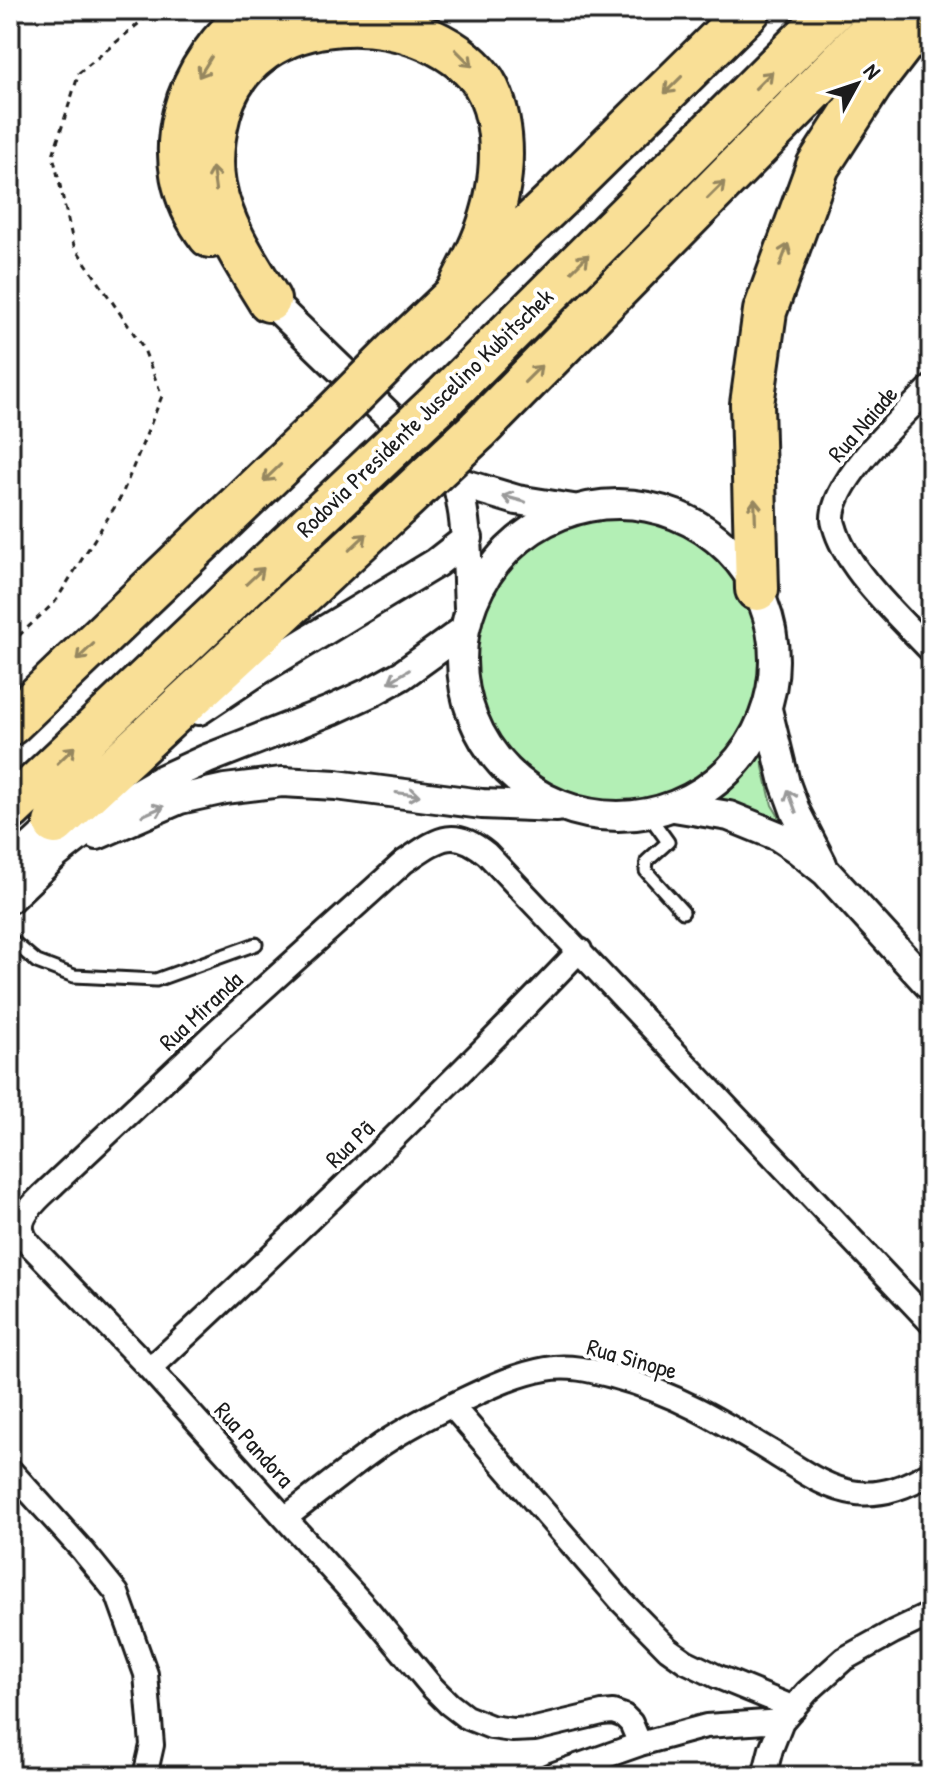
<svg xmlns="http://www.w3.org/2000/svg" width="941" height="1786" viewBox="0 0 941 1786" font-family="'Patrick Hand',sans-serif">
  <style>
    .green { fill: #b3efb5; stroke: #688668; stroke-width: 2 }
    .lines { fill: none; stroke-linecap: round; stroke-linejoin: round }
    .service-casing { stroke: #1c1c1c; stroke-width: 17 }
    .minor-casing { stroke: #1c1c1c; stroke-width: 28 }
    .tertiary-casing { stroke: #1c1c1c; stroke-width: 34 }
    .motorway-casing { stroke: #1c1c1c; stroke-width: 48 }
    .path { stroke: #1c1c1c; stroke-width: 3; stroke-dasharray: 6 6; stroke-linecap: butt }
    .service { stroke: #fff; stroke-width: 11 }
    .minor { stroke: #fff; stroke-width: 22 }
    .tertiary { stroke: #fff; stroke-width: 28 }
    .motorway { stroke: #f9df96; stroke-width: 42 }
    .motorway-bridge-casing { stroke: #1c1c1c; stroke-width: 48; stroke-linecap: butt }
    .motorway-bridge { stroke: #f9df96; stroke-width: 42 }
    .oneway { stroke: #96875f }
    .oneway2 { stroke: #999 }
    .labels { text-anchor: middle; stroke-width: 8; stroke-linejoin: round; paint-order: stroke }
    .street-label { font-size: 24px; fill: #1c1c1c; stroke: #fff }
  </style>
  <rect width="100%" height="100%" fill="#fff"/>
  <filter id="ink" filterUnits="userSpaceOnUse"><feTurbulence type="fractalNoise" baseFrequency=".0125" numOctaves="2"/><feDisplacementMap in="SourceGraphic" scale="16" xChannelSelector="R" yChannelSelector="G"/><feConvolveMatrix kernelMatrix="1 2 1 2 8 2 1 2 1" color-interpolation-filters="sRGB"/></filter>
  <g filter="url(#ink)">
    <path class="green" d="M470 658a146 146 0 1 1 292 0a146 146 0 1 1-292 0Z
      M762 739 763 767 772 805 789 833 696 802 728 785 749 768Z"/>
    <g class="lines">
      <defs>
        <path id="service" d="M648 814 668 842 647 861 646 871 683 912
          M10 939 37 962 74 976 156 980 256 944"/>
        <path id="minor" d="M931 387C904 415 832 480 833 519 833 523 835 527 836 531 850 573 900 618 931 651
          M150 1369C297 1233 442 1095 580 950
          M452 1406 622 1602 668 1649 685 1661 716 1676 794 1708
          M10 1470 83 1551 117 1593 146 1674 152 1745 145 1776
          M285 1518C317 1494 348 1468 381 1445 408 1427 437 1412 467 1398 492 1386 518 1374 546 1369 569 1365 590 1370 612 1376 675 1393 721 1421 775 1454 801 1470 826 1489 857 1493 884 1496 908 1486 931 1472
          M640 1744 631 1723 624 1716 613 1712 602 1713 535 1729 512 1730 491 1727 466 1717 449 1704 432 1687 369 1611 150 1369 30 1245C27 1241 24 1238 23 1233 16 1215 43 1195 54 1184L220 1028 404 862C437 840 452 825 487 854L931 1323
          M549 1776 640 1744 706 1726 782 1721
          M764 1776 771 1749 782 1721 807 1692 844 1659 893 1632 931 1614"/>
        <path id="tertiary" d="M269 300 457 482 517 500 573 509
          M457 482C468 524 467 564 469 608
          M462 660a156 156 0 1 1 312 0a156 156 0 1 1-312 0Z
          M767 709 785 783 796 813 822 864
          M199 710 256 672 436 563 468 538
          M674 807 729 816 778 836 796 848 826 872 931 987
          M97 835 180 799 225 789 282 782 336 785 482 804 557 807
          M10 866 69 812
          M10 898 56 854 121 803 159 781 207 759 332 710 373 691 402 675 463 631"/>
        <path id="motorway" d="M210 236C151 160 185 63 257 10
          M269 300C247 264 222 228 214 185 210 162 213 136 219 113 249 0 421 0 483 81 503 113 504 158 497 194 491 230 473 263 456 295
          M400 348 560 196 749 10
          M445 397 833 10
          M478 430 892 10
          M757 589 752 404 765 311 818 166 871 84 928 10
          M10 724 329 419
          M10 809 375 463
          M55 823 397 506"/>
      </defs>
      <use href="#service" class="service-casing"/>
      <use href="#minor" class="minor-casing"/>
      <use href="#tertiary" class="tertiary-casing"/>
      <use href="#motorway" class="motorway-casing"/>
      <path class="path" d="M10 644 55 602 121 497 162 396 143 347 74 246 53 155 79 73 155 10"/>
      <use href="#service" class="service"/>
      <use href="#minor" class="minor"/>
      <use href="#tertiary" class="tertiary"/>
      <use href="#motorway" class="motorway"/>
      <defs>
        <path id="motorway-bridge" d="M329 419 400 348
          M375 463 445 397
          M397 506 478 430"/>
      </defs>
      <use href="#motorway-bridge" class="motorway-bridge-casing"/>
      <use href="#motorway-bridge" class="motorway-bridge"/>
    </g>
    <defs><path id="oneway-shaft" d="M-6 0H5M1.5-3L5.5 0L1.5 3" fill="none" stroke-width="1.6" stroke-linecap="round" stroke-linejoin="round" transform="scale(2)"/></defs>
    <g class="oneway">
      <use href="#oneway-shaft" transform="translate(464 58) rotate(45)"/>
      <use href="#oneway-shaft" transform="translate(205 67) rotate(122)"/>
      <use href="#oneway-shaft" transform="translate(764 80) rotate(-45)"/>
      <use href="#oneway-shaft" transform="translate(673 85) rotate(135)"/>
      <use href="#oneway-shaft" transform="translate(214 179) rotate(-98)"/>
      <use href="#oneway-shaft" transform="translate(716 190) rotate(-45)"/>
      <use href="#oneway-shaft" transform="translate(784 255) rotate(-69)"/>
      <use href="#oneway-shaft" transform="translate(580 263) rotate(-45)"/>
      <use href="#oneway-shaft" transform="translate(533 374) rotate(-45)"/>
      <use href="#oneway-shaft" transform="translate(272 473) rotate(136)"/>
      <use href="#oneway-shaft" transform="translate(755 511) rotate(-92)"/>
      <use href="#oneway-shaft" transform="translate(358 542) rotate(-43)"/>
      <use href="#oneway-shaft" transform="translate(255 576) rotate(-43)"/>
      <use href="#oneway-shaft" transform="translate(85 652) rotate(136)"/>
      <use href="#oneway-shaft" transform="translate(66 755) rotate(-44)"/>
    </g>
    <g class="oneway2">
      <use href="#oneway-shaft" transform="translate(514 499) rotate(-165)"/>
      <use href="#oneway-shaft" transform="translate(399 676) rotate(149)"/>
      <use href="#oneway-shaft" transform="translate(408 794) rotate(7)"/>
      <use href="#oneway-shaft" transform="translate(792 801) rotate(-110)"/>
      <use href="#oneway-shaft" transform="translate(153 811) rotate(-23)"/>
    </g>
  </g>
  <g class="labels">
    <g class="street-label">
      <text transform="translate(425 413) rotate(-44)" y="8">Rodovia Presidente Juscelino Kubitschek</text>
      <text transform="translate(863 424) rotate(-49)" y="8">Rua Naiade</text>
      <text transform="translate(201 1011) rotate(-43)" y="8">Rua Miranda</text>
      <text transform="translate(350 1144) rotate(-44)" y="8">Rua Pã</text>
      <text transform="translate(632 1359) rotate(16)" y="8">Rua Sinope</text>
      <text transform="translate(254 1445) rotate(48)" y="8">Rua Pandora</text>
    </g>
  </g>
  <rect width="941" height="1786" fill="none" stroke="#fff" stroke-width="40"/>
  <rect x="20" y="20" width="901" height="1746" fill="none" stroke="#1c1c1c" stroke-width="3" filter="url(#ink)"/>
  <g transform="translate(857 84) rotate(50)" stroke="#ffffff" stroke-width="6" paint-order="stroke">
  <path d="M0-6L14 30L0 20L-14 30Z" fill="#1c1c1c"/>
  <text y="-12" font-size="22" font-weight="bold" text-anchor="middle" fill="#1c1c1c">N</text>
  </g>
</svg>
